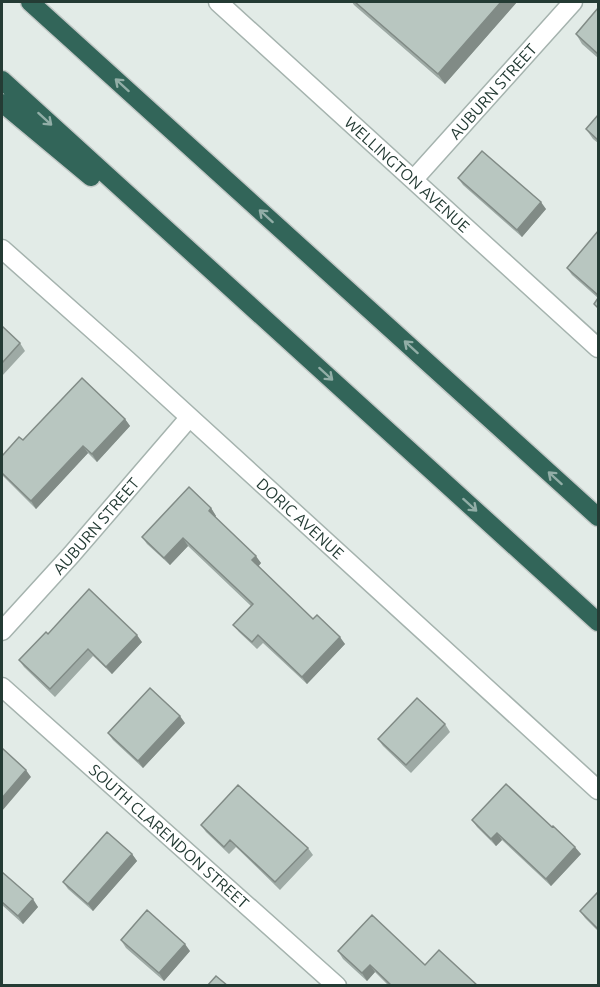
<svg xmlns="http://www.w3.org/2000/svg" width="600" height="987" viewBox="0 0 600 987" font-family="Ubuntu,sans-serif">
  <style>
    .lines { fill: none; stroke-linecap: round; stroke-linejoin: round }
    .minor-casing { stroke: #a5b3ae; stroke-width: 21 }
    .motorway-casing { stroke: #c2c8c6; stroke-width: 21 }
    .minor { stroke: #fff; stroke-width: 18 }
    .motorway { stroke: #326559; stroke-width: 18 }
    .wall { fill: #9eaaa5 }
    .shaded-wall { fill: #818b86 }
    .building { fill: #b8c6c0; stroke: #818b86; stroke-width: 1.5 }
    .oneway { stroke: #92aea7 }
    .labels { text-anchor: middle; stroke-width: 6; stroke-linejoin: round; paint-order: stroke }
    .street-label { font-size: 16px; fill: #243b34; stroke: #f2f8f5 }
  </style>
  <rect width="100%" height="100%" fill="#e2ebe7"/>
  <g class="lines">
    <defs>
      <g id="minor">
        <path id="s1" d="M218 2 598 348"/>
        <path id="s2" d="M414 179 573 2"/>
        <path id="s3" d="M2 249 127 360 598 790"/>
        <path id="s4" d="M2 631 72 554 189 418"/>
        <path id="s5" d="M2 687 337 986"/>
      </g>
      <path id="motorway" d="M30 2 598 517
        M2 80 598 622
        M2 103 91 177"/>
    </defs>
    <use href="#minor" class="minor-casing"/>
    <use href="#motorway" class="motorway-casing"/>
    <use href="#minor" class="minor"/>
    <use href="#motorway" class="motorway"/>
  </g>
  <path class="wall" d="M352 2H517L445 84 354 5Z
    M598 8V58L582 44 576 34Z
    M598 115V143L593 139 586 129Z
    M458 178 546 209 522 237 463 185Z
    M598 231V298L572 275 567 268Z
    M2 326 20 343 25 351 2 376Z
    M125 419 130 426 97 462 88 453 36 509 2 475V456L23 440Z
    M211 508 216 516 215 517 261 563 258 566 313 619 345 644 307 684 263 643 257 649 239 632 233 625 251 606 188 546 170 565 147 544 142 537Z
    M48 634 142 642 112 674 93 656 55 697 24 667 19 660Z
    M185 723 143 768 113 740 108 733Z
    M445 724 450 732 411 773 383 746 378 739Z
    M472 820 581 854 551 886 502 840 496 846 477 827Z
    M201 825 308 848 313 855 280 890 236 847 229 854 206 832Z
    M132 854 137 861 93 911 68 889 63 882Z
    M2 872 38 907 23 924 2 905Z
    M598 892V931L585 918 580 911Z
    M121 940 190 951 164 981 126 948Z
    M338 951 425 965 478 986H389L375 972 367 981 343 959Z"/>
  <path class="shaded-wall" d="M501 2H517L445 84 438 74Z
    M541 202 546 209 522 237 517 230Z
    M125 419 130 426 97 462 92 454Z
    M83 446 88 453 36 509 31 501Z
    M211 508 216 516 214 518 209 511Z
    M183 538 188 546 170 565 164 558Z
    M256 556 261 563 257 568 252 560Z
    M137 635 142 642 112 674 106 667Z
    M340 637 345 644 307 684 302 677Z
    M180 716 185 723 143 768 138 761Z
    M26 770 31 777 2 811V798Z
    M497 833 502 840 496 846 491 839Z
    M575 847 581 854 551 886 546 879Z
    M132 854 137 861 93 911 88 904Z
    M33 899 38 907 23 924 18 916Z
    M185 944 190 951 164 981 159 973Z
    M370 965 375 972 367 981 362 973Z"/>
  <path class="building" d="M355 2H501L438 74Z
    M598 8V54L576 34Z
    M598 115V140L586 129Z
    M482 151 541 202 517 230 458 178Z
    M598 231V295L567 268Z
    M598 298V308L594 304Z
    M2 326 20 343 2 363Z
    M82 378 125 419 92 454 83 446 31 501 2 473V456L19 437 23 440Z
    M189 487 211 508 209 511 256 556 252 560 313 619 317 615 340 637 302 677 258 635 252 642 233 625 253 604 183 538 164 558 142 537Z
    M89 589 137 635 106 667 88 649 50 689 19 660 46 632 48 634Z
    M150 688 180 716 138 761 108 733Z
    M417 698 445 724 406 765 378 739Z
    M2 748 26 770 2 798Z
    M506 784 552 827 553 826 575 847 546 879 497 833 491 839 472 820Z
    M238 785 308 848 275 882 230 840 224 847 201 825Z
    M107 832 132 854 88 904 63 882Z
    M2 872 33 899 18 916 2 902Z
    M598 892V929L580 911Z
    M147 910 185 944 159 973 121 940Z
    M372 915 425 965 439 950 478 986H392L370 965 362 973 338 951Z
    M216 976 228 986H207Z"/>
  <defs><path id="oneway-shaft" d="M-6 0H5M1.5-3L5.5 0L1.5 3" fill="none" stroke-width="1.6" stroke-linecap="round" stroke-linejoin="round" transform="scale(1.5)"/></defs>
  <g class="oneway">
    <use href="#oneway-shaft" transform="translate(122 85) rotate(-138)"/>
    <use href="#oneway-shaft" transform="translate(45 119) rotate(42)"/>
    <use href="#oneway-shaft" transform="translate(266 216) rotate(-138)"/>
    <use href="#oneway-shaft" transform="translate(411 347) rotate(-138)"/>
    <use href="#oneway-shaft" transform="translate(326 374) rotate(42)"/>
    <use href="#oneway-shaft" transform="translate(555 478) rotate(-138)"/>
    <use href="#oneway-shaft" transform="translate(470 505) rotate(42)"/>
  </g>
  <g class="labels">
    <g class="street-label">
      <text dy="6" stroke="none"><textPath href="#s2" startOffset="118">AUBURN STREET</textPath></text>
      <text dy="6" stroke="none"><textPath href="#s1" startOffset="256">WELLINGTON AVENUE</textPath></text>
      <text dy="6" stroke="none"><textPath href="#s3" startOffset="402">DORIC AVENUE</textPath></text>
      <text dy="6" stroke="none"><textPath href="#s4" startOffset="141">AUBURN STREET</textPath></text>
      <text dy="6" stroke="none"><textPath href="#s5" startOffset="224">SOUTH CLARENDON STREET</textPath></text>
    </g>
  </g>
  <rect width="600" height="987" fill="none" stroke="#243b34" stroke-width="6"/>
</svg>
